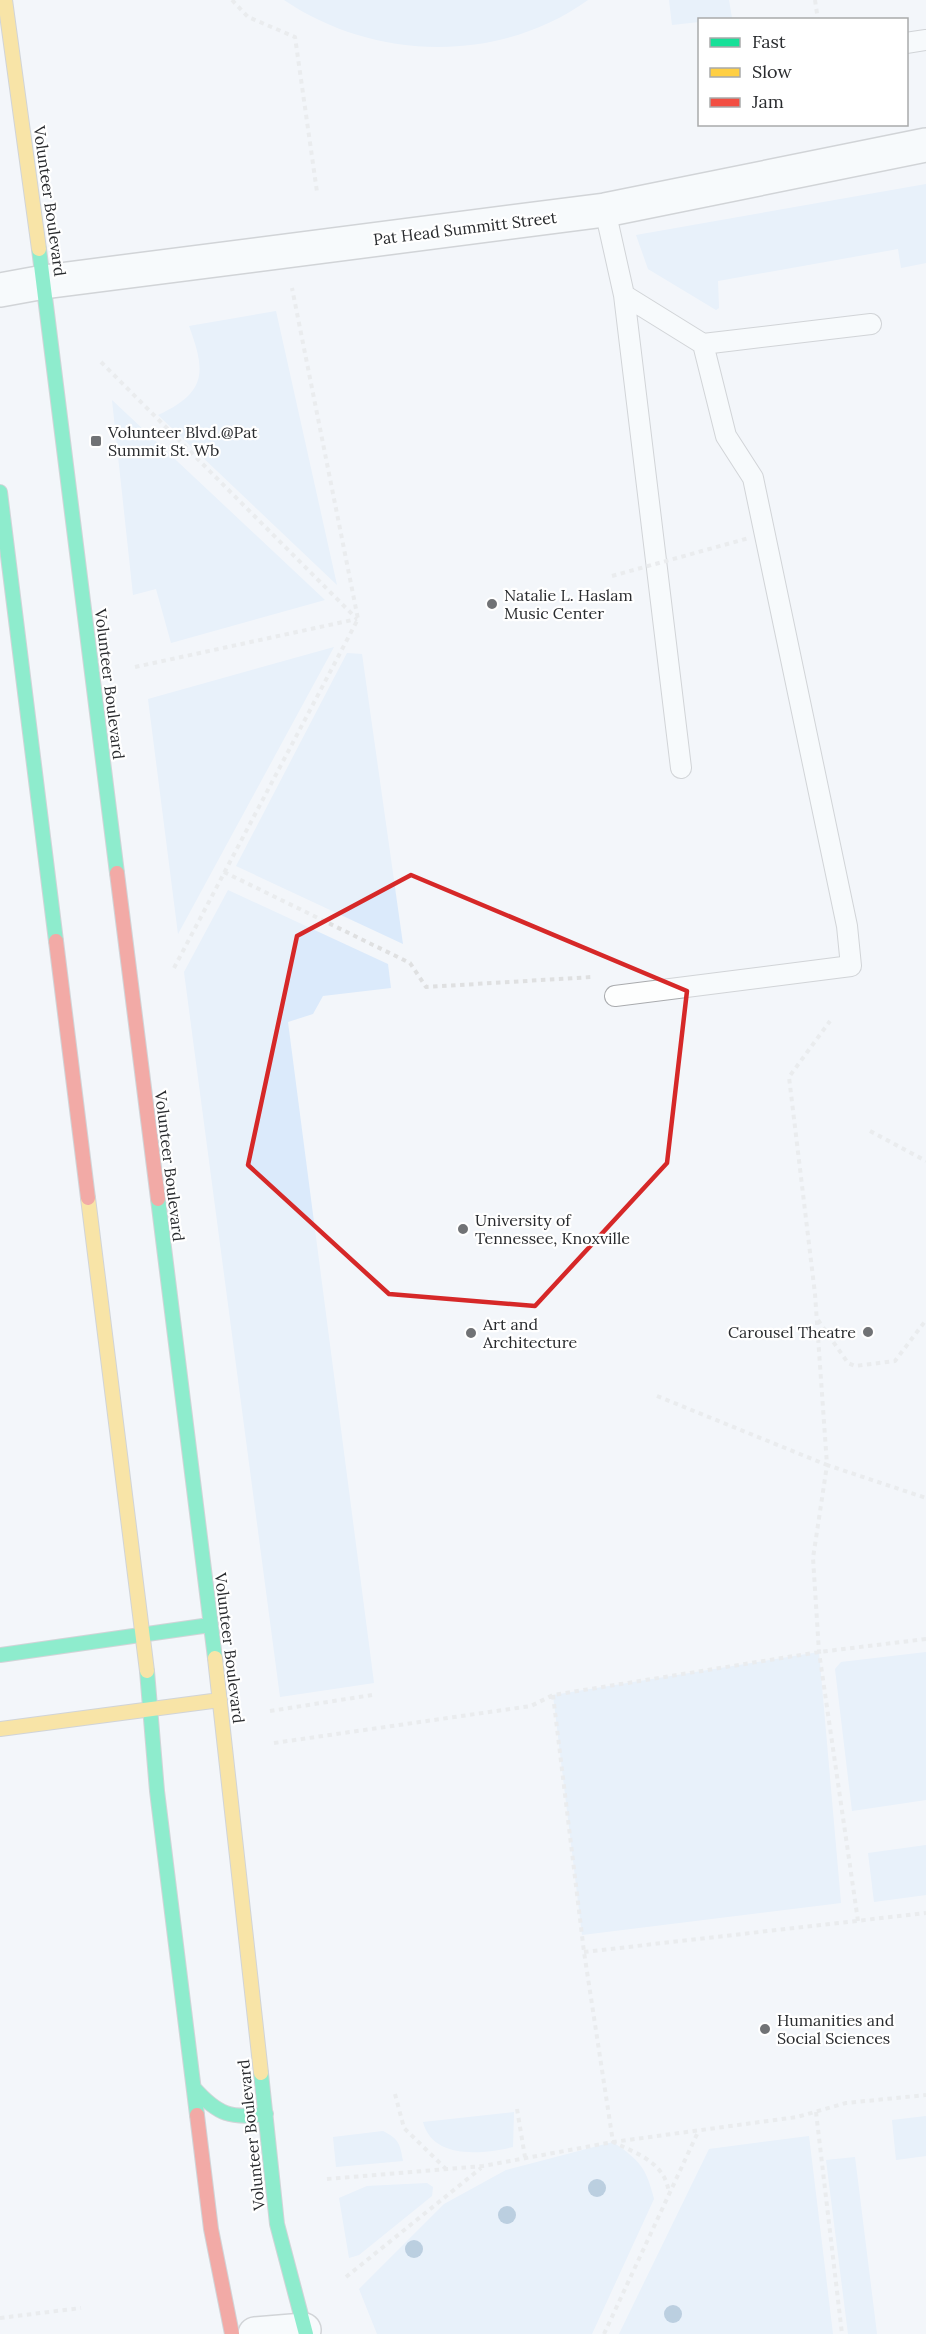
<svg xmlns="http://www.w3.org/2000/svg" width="926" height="2334" viewBox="0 0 926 2334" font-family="Lora,serif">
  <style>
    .green { fill: #dbeafb }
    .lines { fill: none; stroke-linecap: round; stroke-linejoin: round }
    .lane-casing { stroke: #a9abae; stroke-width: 22 }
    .street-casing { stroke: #a9abae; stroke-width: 36 }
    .fast-casing { stroke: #a9abae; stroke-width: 16 }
    .slow-casing { stroke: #a9abae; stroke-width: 16 }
    .jam-casing { stroke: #a9abae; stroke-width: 16 }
    .path { stroke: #dfe0e1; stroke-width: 4; stroke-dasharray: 4.5 4.5; stroke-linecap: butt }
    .lane { stroke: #fdfefe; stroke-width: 20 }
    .street { stroke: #fdfefe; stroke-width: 33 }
    .fast { stroke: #16e098; stroke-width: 14 }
    .slow { stroke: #ffcf43; stroke-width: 14 }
    .jam { stroke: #f24e42; stroke-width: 14 }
    .path-bridge { stroke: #dfe0e1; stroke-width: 4; stroke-dasharray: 4.5 4.5; stroke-linecap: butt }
    .tree { fill: #799fc0 }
    .marked { fill: none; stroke: #d62828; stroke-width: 4.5; stroke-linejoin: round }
    .poi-dot { fill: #707275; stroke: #fff; stroke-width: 2 }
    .labels { text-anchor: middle; stroke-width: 4.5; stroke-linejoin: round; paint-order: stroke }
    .street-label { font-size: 16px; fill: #292b2e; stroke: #fff }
    .poi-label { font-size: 16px; fill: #292b2e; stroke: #fff; text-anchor: start }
  </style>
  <rect width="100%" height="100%" fill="#f3f6fa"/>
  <path class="green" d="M284 0H588C499 64 374 61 284 0Z
    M669 0H729L732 18 700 20 699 22 672 25Z
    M926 184V263L901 268 898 249 718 281 719 308 716 310 648 269 636 235Z
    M276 311 337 585 158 415C207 392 206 372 189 326Z
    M112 400 325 600 171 643 156 589 133 595Z
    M334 647 178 934 148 699Z
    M347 653 362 654 403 944 236 866Z
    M228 890 388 964 391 988 323 996 313 1014 288 1022 374 1683 280 1697 184 972Z
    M819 1652 841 1903 582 1935 553 1695Z
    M926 1652V1800L852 1811 835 1669 841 1662Z
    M926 1845V1895L874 1902 868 1853Z
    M514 2112 513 2147C483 2154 433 2160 423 2122Z
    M926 2116V2156L896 2160 892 2120Z
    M383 2131C399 2139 400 2144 403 2161L336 2167 333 2137Z
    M809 2136 833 2334H619L709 2149Z
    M613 2142C640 2161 646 2167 654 2199L592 2334H377L359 2289 444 2204 506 2170Z
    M855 2157 877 2334H848L826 2160Z
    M427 2183 433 2187 432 2196 359 2255 349 2258 339 2198 367 2186Z"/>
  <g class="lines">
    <defs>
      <path id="lane" d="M906 43 926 40
        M605 210 624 295 703 344 871 324
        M624 295 681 768
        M615 996 851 966 847 926 753 478 726 436 703 344"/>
      <path id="street" d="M0 290 44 282 605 210 926 145
        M255 2334 304 2330"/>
      <path id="fast" d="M39 249 117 873
        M0 492 56 941
        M158 1199 215 1658
        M0 1655 210 1625
        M147 1671 157 1791 197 2115
        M261 2073 277 2224 306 2334
        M194 2088C218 2115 231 2119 266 2114"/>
      <path id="slow" d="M5 0 39 249
        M88 1198 147 1671
        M215 1658 261 2073
        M0 1729 220 1700"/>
      <path id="jam" d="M117 873 158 1199
        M56 941 88 1198
        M197 2115 211 2229 232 2334"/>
    </defs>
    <use href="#lane" class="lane-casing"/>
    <use href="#street" class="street-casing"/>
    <use href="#fast" class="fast-casing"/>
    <use href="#slow" class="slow-casing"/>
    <use href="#jam" class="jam-casing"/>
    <path class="path" d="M232 0 248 17 295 37 317 192
      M815 0 818 20
      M101 362 357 619
      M135 667 357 619
      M224 872 410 963 426 987 592 977
      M174 968 358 619 292 288
      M870 1131 926 1161
      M818 1320 848 1363 855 1366 895 1361 926 1320
      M657 1396 827 1465 815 1294 789 1077 830 1021
      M553 1695 584 1952 613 2142C638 2154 666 2163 669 2194
      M270 1711 372 1695
      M274 1743 531 1706 553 1695 819 1652 926 1639
      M858 1921 819 1652 813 1558 827 1465 926 1498
      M584 1952 926 1913
      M395 2094 404 2128 447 2170
      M517 2109 525 2157
      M816 2112 842 2334
      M327 2179 483 2166 613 2142 797 2117 846 2103 926 2095
      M346 2277 481 2168
      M0 2318 81 2308
      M604 2334 698 2132"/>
    <use href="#lane" class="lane"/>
    <use href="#street" class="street"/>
    <use href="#fast" class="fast"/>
    <use href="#slow" class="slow"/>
    <use href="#jam" class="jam"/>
    <path class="path-bridge" d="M612 576 749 538"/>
  </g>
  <g class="tree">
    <circle cx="597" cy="2188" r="9"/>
    <circle cx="507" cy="2215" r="9"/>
    <circle cx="414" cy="2249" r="9"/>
    <circle cx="673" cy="2314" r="9"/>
  </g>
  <path d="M0 0H926V2334H0ZM411 875 687 991 667 1163 535 1306 389 1294 248 1165 297 936Z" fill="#f3f6fa" fill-opacity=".55" fill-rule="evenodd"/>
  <path class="marked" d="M411 875 687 991 667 1163 535 1306 389 1294 248 1165 297 936Z"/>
  <g class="poi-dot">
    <rect x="90" y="435" width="12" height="12" rx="3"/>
    <circle cx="492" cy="604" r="6"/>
    <circle cx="463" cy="1229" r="6"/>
    <circle cx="868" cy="1332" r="6"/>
    <circle cx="471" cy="1333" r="6"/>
    <circle cx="765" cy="2029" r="6"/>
  </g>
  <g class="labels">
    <g class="street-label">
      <text transform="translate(50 201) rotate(82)" y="6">Volunteer Boulevard</text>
      <text transform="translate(465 228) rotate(-7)" y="6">Pat Head Summitt Street</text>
      <text transform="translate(110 684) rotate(83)" y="6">Volunteer Boulevard</text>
      <text transform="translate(170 1166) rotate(83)" y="6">Volunteer Boulevard</text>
      <text transform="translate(230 1648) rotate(83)" y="6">Volunteer Boulevard</text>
      <text transform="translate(251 2135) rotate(-96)" y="6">Volunteer Boulevard</text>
    </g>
    <g class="poi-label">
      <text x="108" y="438">Volunteer Blvd.@Pat<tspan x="108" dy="18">Summit St. Wb</tspan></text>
      <text x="504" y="601">Natalie L. Haslam<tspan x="504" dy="18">Music Center</tspan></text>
      <text x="475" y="1226">University of<tspan x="475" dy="18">Tennessee, Knoxville</tspan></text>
      <text x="483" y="1330">Art and<tspan x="483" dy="18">Architecture</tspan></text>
      <text x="856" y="1338" text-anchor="end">Carousel Theatre</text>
      <text x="777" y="2026">Humanities and<tspan x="777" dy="18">Social Sciences</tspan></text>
    </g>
  </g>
  <rect x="698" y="18" width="210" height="108" fill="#ffffff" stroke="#a9aaab" stroke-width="1.5"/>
  <rect x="710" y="38" width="30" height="9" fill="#16e098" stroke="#a9aaab" stroke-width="1.5"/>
  <text x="752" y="48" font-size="18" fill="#292b2e">Fast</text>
  <rect x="710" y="68" width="30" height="9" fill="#ffcf43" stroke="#a9aaab" stroke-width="1.5"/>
  <text x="752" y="78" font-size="18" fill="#292b2e">Slow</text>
  <rect x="710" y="98" width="30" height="9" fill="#f24e42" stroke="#a9aaab" stroke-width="1.5"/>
  <text x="752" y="108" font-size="18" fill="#292b2e">Jam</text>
</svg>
